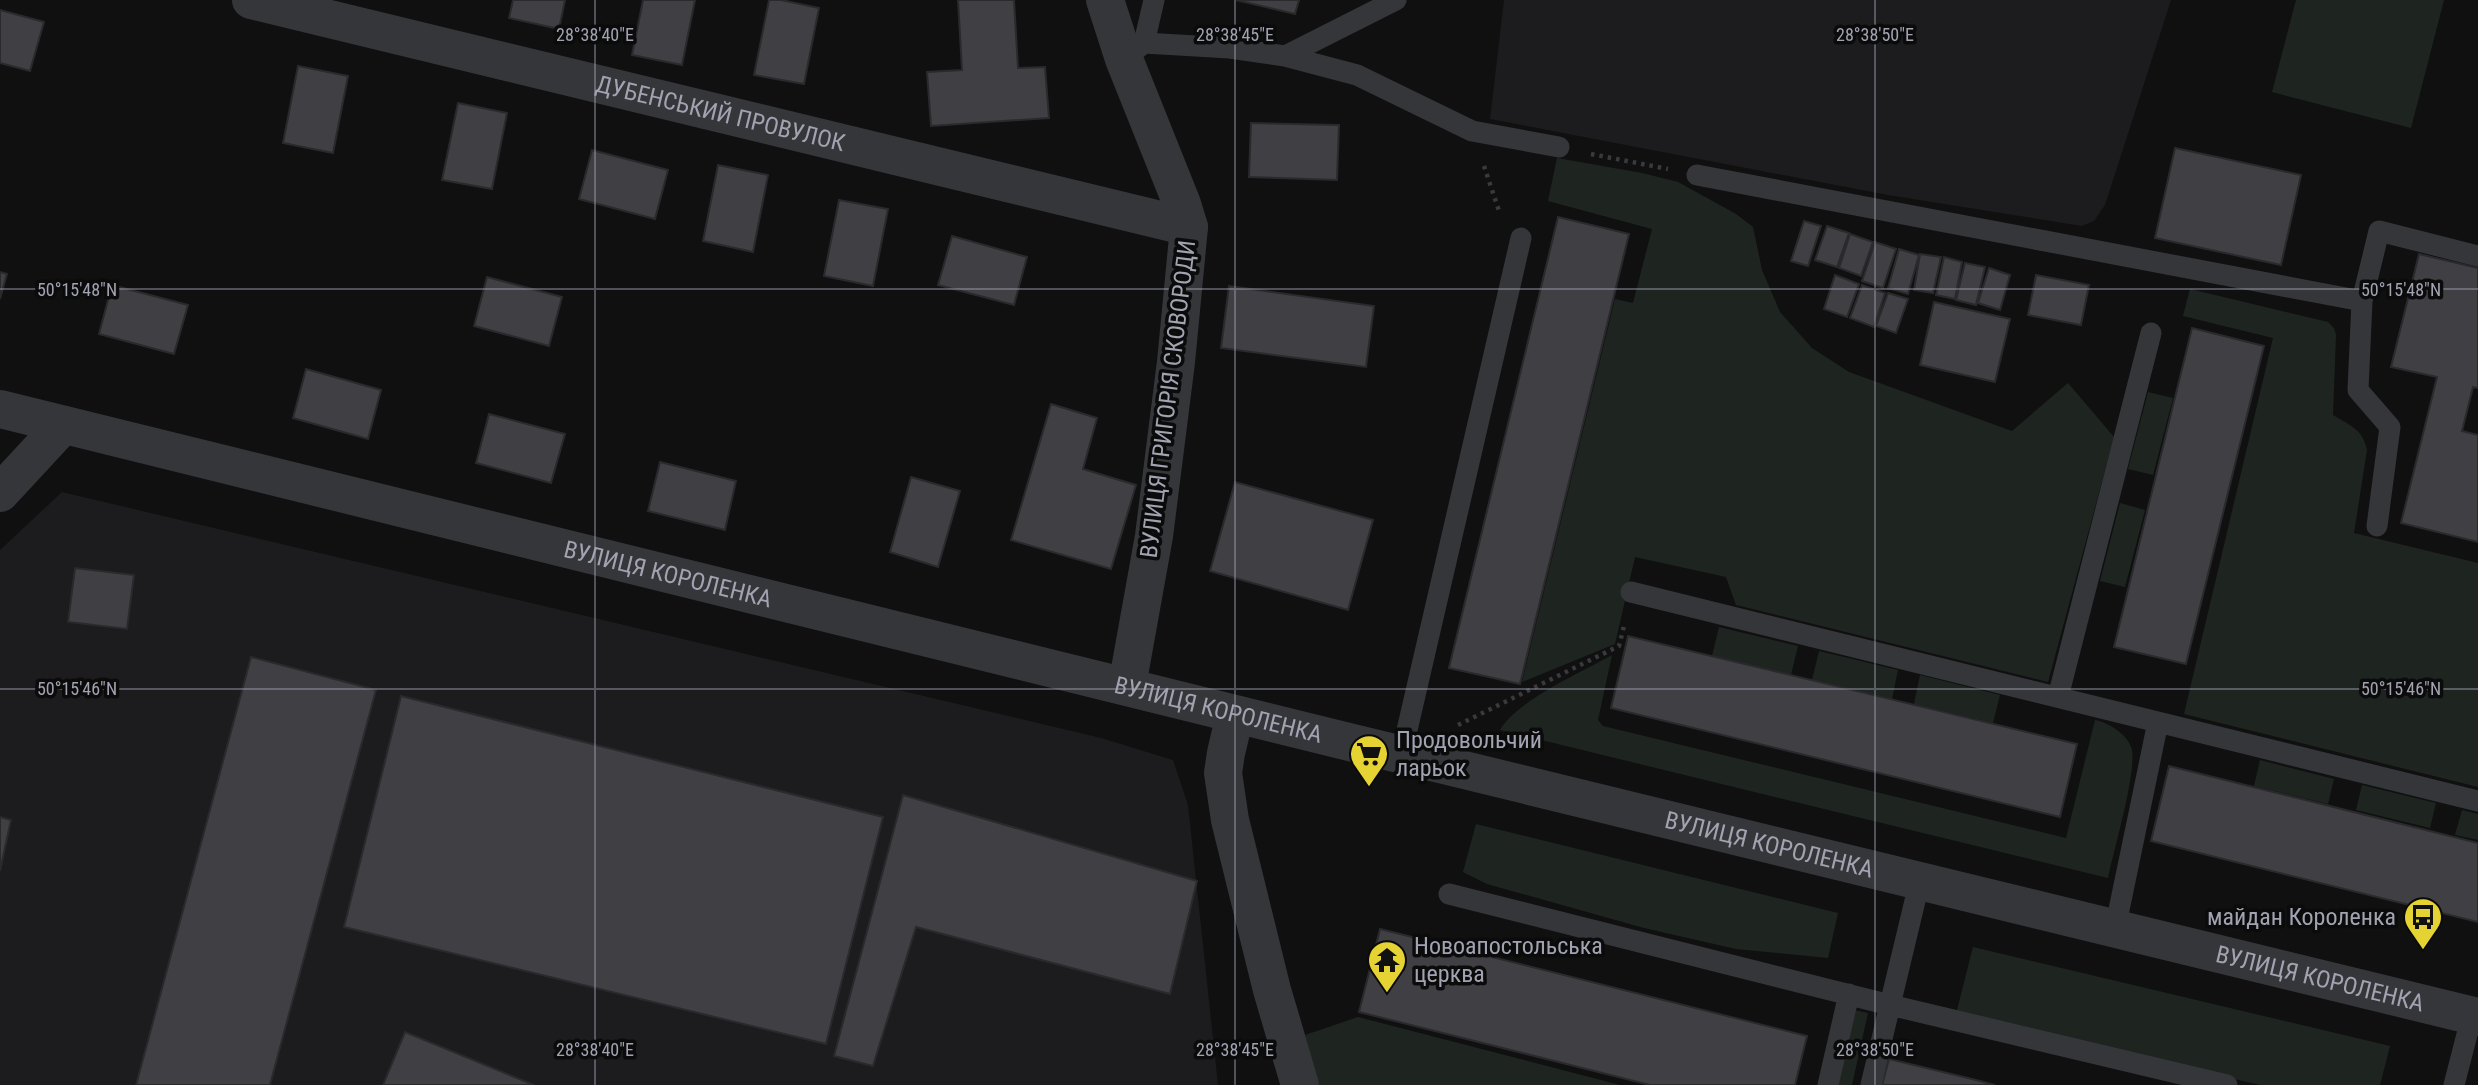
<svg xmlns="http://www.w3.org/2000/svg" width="2478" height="1085" viewBox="0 0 2478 1085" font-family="'Roboto Condensed',sans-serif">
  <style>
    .built { fill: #1c1c1e }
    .green { fill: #1e2521 }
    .building { fill: #3f3f44; stroke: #2a2a2d; stroke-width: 2 }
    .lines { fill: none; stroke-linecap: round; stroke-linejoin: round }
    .path { stroke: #39393e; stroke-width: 4.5; stroke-dasharray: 3.5 5; stroke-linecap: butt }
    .service { stroke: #35363a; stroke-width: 21 }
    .minor { stroke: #35363a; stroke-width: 38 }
    .tertiary { stroke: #35363a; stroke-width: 38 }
    .ticks { fill: none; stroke: #a1a3b1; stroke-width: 2; stroke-opacity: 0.45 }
    .labels { text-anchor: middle; stroke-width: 7; stroke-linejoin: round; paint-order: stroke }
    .street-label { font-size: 24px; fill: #a1a3b1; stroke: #0b0b0c }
    .poi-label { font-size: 24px; fill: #a1a3b1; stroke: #0b0b0c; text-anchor: start }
    .ticks-label { font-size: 18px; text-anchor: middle; fill: #a1a3b1; stroke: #0b0b0c; stroke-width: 7; stroke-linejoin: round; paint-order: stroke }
  </style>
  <rect width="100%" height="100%" fill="#101011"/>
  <path class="built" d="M1504 0H2171L2105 205 2094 221 2082 226 1888 195 1490 119Z
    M62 492 1101 738 1173 760 1188 805 1218 1085H0V550Z"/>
  <path class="green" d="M2296 0H2444L2411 128 2272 92Z
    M1557 158 1642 173 1678 182 1736 214 1753 227 1762 270 1780 312 1812 348 1849 372 2012 431 2068 383 2114 437 2048 682 1736 605 1726 577 1635 557 1615 644 1522 682 1615 299 1633 303 1652 229 1548 201Z
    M2190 289 2328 322 2334 328 2336 335 2333 415C2349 425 2363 429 2367 450L2354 533 2478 563V787L2184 714 2273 338 2183 316Z
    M2148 392 2173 398 2153 475 2128 469Z
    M2120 503 2145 510 2125 587 2100 581Z
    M1719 627 1798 646 1791 675 1712 656Z
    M1819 651 1898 670 1892 699 1812 680Z
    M1612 655 1598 720 1603 726 2066 838 2095 720C2108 722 2129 735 2132 750 2136 775 2114 849 2108 878L1500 730C1516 701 1582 672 1612 655Z
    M1920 675 2000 695 1993 723 1914 704Z
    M2260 760 2334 779 2328 804 2254 786Z
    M2362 785 2436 803 2430 828 2356 810Z
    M2462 810 2478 814V840L2455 835Z
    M1476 824 1838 913 1828 958 1736 949 1644 928 1487 884 1463 872Z
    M1973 947 2390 1046 2380 1085H2260L1956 1014Z
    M1840 1007 1868 1013 1852 1085H1822Z
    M1358 1017 1620 1085H1319L1305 1035Z"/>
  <path class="building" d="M513 0H565L559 29 509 18Z
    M643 0H695L682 65 632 55Z
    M769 0H781L819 8 804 84 754 75Z
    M958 0H1014L1018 68 1045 67 1049 118 931 126 927 72 962 70Z
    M1236 0H1299L1295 14Z
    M0 10 44 22 30 71 0 63Z
    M298 66 348 76 333 153 283 143Z
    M458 103 507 113 492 189 442 180Z
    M1251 123 1339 125 1337 180 1249 177Z
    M2175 148 2301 175 2281 265 2155 238Z
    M592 150 668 170 655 219 579 199Z
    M718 165 768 175 753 252 703 241Z
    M839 200 888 209 873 286 824 276Z
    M1558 217 1629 234 1520 684 1449 668Z
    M1804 221 1821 226 1808 266 1791 261Z
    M1827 226 1849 233 1837 267 1815 260Z
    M1850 234 1873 242 1861 276 1839 268Z
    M952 236 1027 257 1014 305 938 285Z
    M1875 242 1896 249 1883 288 1862 281Z
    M1899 249 1919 255 1908 294 1888 288Z
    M1920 254 1941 257 1933 293 1914 290Z
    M2419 254 2478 268V388L2473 387 2462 431 2478 435V542L2401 523 2437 377 2391 367Z
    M1944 257 1962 262 1955 299 1936 295Z
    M1965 263 1985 267 1976 305 1956 300Z
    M1989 268 2010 275 2000 310 1978 303Z
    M0 272 7 274 0 299Z
    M1835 275 1859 284 1847 317 1824 309Z
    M2036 275 2089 285 2081 325 2028 315Z
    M487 277 562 297 549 346 474 326Z
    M112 285 188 305 174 354 99 334Z
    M1862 285 1885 293 1874 327 1850 318Z
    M1229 286 1374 306 1366 367 1221 348Z
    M1888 293 1908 299 1896 333 1876 326Z
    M1934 302 2010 319 1995 382 1920 365Z
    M2192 328 2264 346 2186 664 2114 647Z
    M306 369 381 390 368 439 293 418Z
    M1051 404 1097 418 1083 469 1136 485 1111 569 1011 540Z
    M489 414 565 434 551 483 476 463Z
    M660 462 736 481 725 530 648 511Z
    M911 477 960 491 938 567 890 552Z
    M1235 482 1373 520 1348 610 1210 571Z
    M75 568 134 575 127 629 68 622Z
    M1628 636 2077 744 2060 817 1611 708Z
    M251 657 376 690 270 1085H136Z
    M401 696 883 817 826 1044 344 927Z
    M2169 766 2478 843V922L2151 841Z
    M903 795 1197 881 1170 994 916 927 873 1066 834 1056Z
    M0 817 11 820 0 871Z
    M1380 929 1807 1036 1795 1085H1650L1359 1012Z
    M405 1032 534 1085H383Z
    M1889 1059 1972 1079 1995 1085H1882Z"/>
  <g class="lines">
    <path class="path" d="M1591 154 1668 169
      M1484 166 1500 214
      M1458 725 1619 646 1625 622"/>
    <path class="service" d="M1144 43 1154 0
      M1285 56 1396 0
      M1124 59 1144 43 1230 48 1285 56 1357 75 1472 131 1559 147
      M1697 175 2362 301
      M2377 526 2390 427 2358 390 2362 301 2379 231 2478 256
      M1631 592 2478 801
      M2058 697 2151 333
      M1401 756 1521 238
      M1449 894 1890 1005 1920 880
      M2115 929 2158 722
      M1828 1085 1849 994
      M1871 1085 1890 1005 2227 1085
      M2454 1085 2472 1015"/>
    <g class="minor">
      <path id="s1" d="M251 0 1189 227"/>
      <path d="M1105 0 1124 59 1182 204 1189 227 1176 362 1154 536 1127 686"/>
      <path d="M0 493 63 425"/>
      <path d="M1235 715 1226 753 1223 773 1230 820 1272 990 1300 1085"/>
    </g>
    <path class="tertiary" id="s2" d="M0 409C826 614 1651 817 2478 1017"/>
  </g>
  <path class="ticks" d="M595 0V1085M1235 0V1085M1875 0V1085M0 289H2478M0 689H2478"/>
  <defs>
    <symbol id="supermarket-pin" viewBox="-11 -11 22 30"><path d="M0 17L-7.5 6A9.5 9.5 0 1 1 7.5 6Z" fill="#e5d233" stroke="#0b0b0c"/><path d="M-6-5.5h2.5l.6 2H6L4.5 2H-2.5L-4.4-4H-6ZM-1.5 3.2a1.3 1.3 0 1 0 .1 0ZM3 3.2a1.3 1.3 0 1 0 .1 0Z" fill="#111"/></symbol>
    <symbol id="bus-pin" viewBox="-11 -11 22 30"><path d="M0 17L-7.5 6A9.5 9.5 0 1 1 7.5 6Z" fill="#e5d233" stroke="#0b0b0c"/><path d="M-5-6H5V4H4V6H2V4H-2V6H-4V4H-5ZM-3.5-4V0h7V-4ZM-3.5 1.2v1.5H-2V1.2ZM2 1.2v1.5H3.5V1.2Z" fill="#111"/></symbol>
    <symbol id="temple-pin" viewBox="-11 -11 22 30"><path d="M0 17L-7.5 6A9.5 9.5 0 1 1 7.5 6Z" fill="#e5d233" stroke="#0b0b0c"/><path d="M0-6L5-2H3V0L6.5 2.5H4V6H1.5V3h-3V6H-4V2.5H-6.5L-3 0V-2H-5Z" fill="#111"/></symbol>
  </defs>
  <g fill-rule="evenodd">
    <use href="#supermarket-pin" x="1347" y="732" width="44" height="60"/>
    <use href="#bus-pin" x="2401" y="895" width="44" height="60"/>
    <use href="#temple-pin" x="1365" y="938" width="44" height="60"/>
  </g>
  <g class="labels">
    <g class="street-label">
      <text dy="8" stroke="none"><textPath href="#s1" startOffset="483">ДУБЕНСЬКИЙ ПРОВУЛОК</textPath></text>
      <text transform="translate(1168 399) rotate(-83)" y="8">ВУЛИЦЯ ГРИГОРІЯ СКОВОРОДИ</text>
      <text dy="8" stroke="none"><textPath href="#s2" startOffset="688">ВУЛИЦЯ КОРОЛЕНКА</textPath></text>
      <text dy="8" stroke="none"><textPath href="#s2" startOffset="1255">ВУЛИЦЯ КОРОЛЕНКА</textPath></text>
      <text dy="8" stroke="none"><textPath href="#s2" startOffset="1822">ВУЛИЦЯ КОРОЛЕНКА</textPath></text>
      <text dy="8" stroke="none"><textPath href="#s2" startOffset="2389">ВУЛИЦЯ КОРОЛЕНКА</textPath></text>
    </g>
    <g class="poi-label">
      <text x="1396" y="748">Продовольчий<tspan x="1396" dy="28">ларьок</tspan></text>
      <text x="2396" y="925" text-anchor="end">майдан Короленка</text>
      <text x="1414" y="954">Новоапостольська<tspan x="1414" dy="28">церква</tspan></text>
    </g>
  </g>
  <g class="ticks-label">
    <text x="595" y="41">28°38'40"E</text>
    <text x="1235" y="41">28°38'45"E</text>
    <text x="1875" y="41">28°38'50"E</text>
    <text x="77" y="296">50°15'48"N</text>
    <text x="2401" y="296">50°15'48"N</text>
    <text x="77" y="695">50°15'46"N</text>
    <text x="2401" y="695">50°15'46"N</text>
    <text x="595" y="1056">28°38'40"E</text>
    <text x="1235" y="1056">28°38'45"E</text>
    <text x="1875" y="1056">28°38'50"E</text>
  </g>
</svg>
